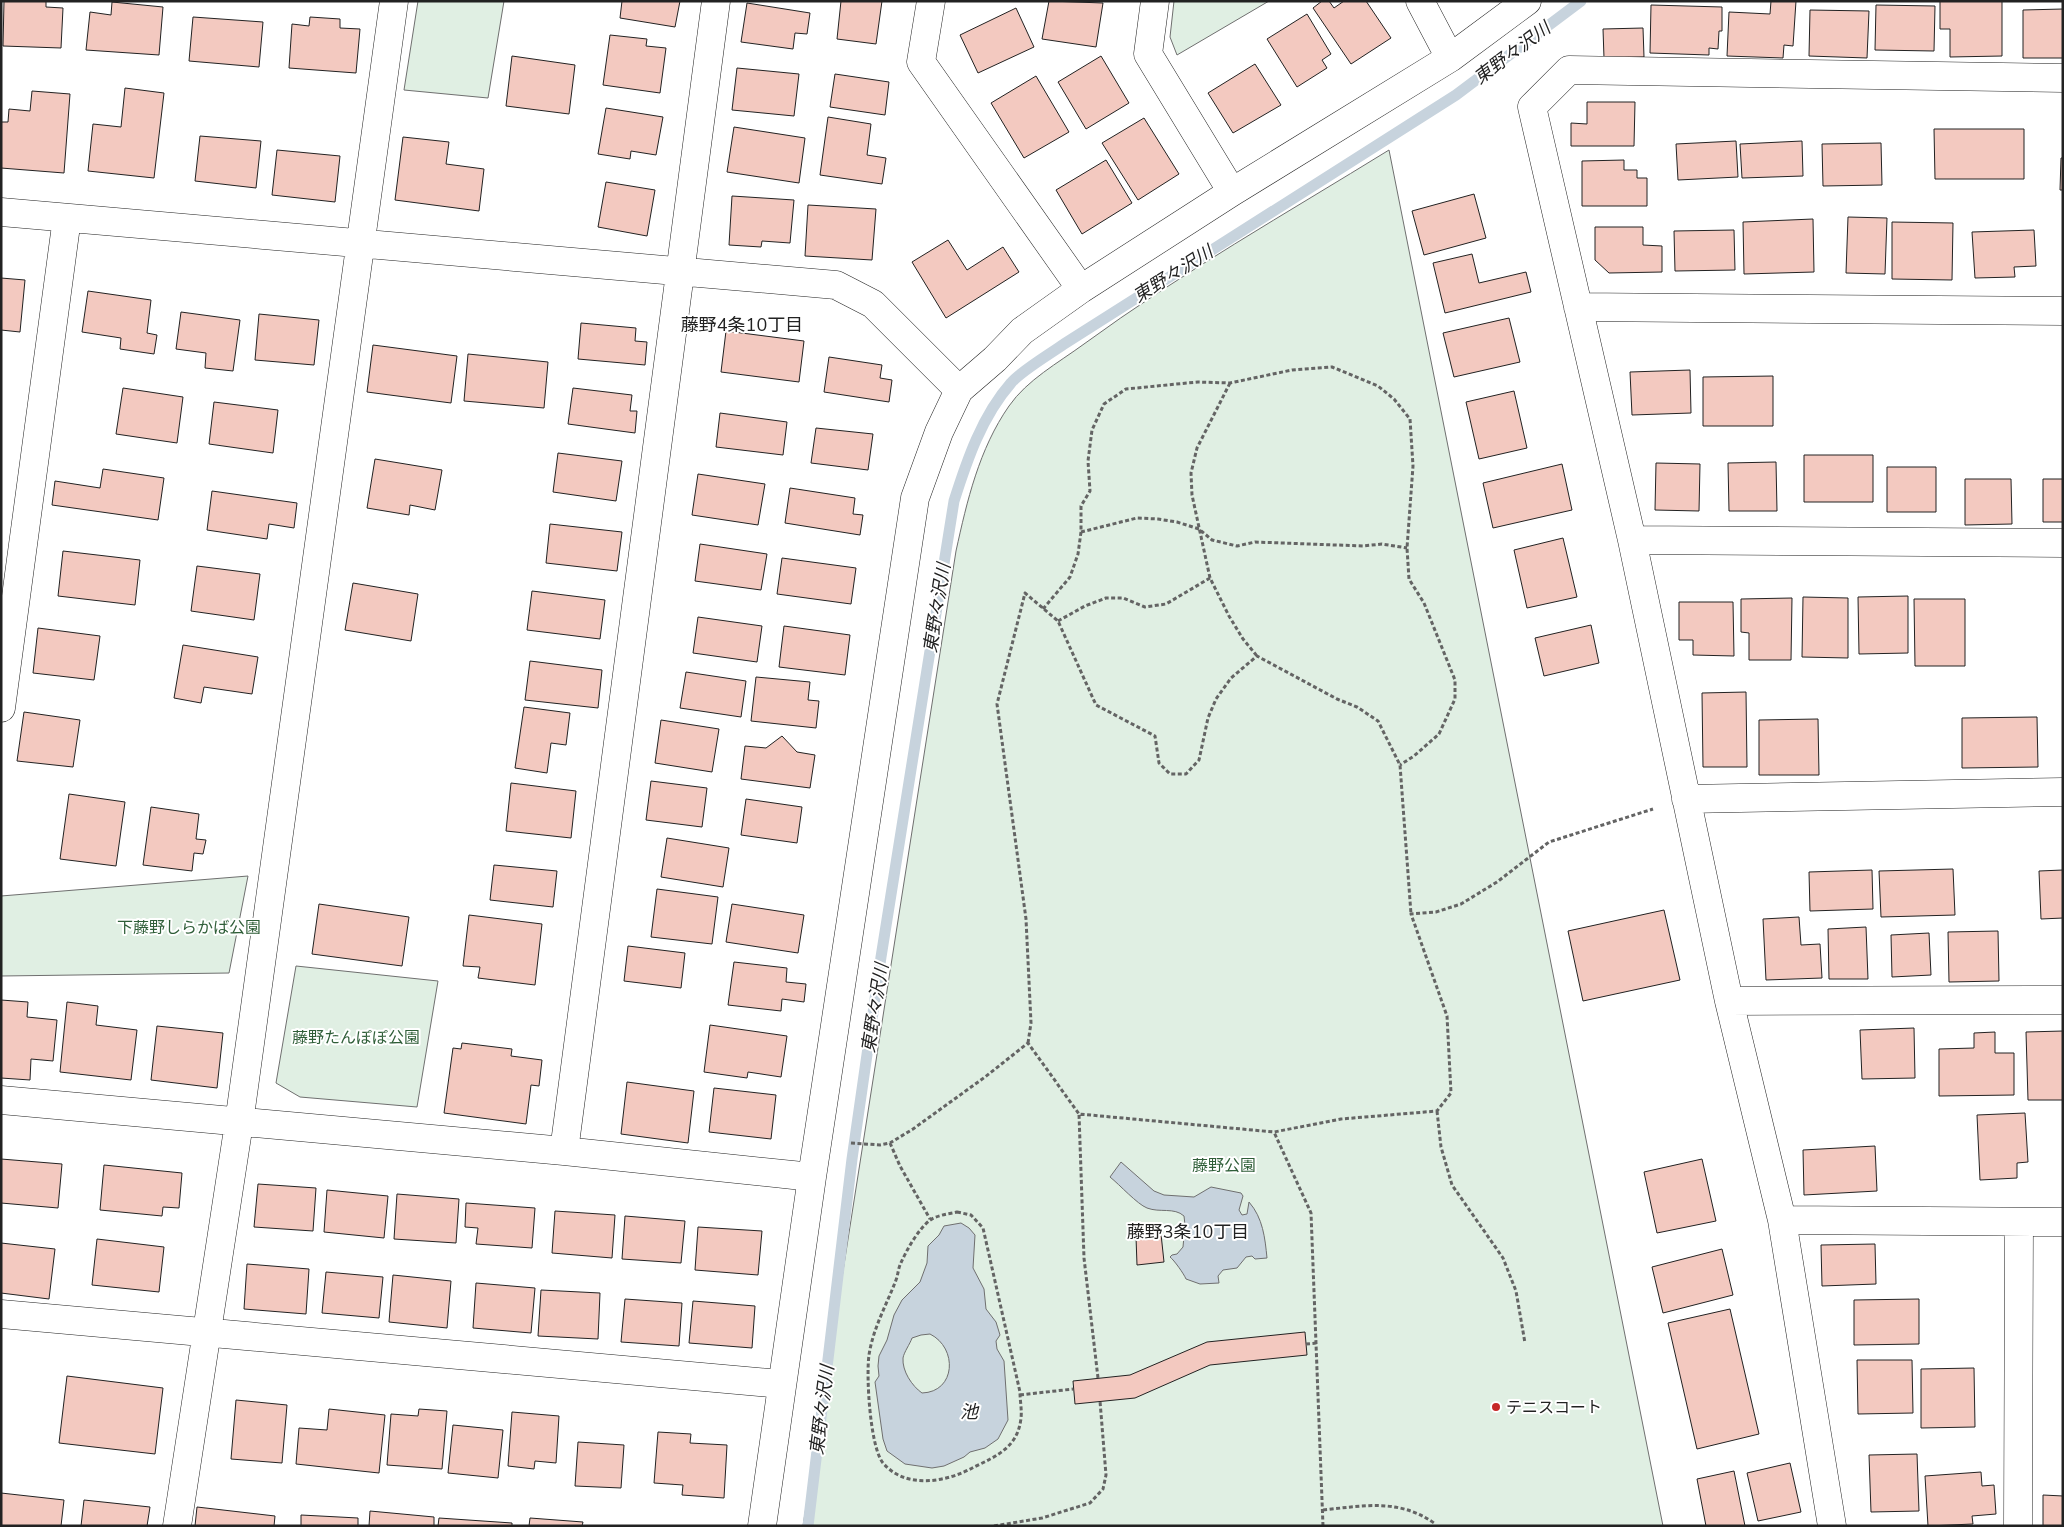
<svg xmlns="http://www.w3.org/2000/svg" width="2064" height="1527" viewBox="0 0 2064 1527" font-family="'Nunito Sans','Noto Sans JP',sans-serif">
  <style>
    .green { fill: #e0efe3; stroke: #6f6f6f }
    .water { fill: #c7d3dd; stroke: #6f6f6f; fill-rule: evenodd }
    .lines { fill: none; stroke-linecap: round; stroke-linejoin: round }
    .stream { stroke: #c7d3dd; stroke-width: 11 }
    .building { fill: #f3c9c0; stroke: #222 }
    .street-casing { stroke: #222; stroke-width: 29 }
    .path { stroke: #646464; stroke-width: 3; stroke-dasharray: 4 2.5; stroke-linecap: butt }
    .street { stroke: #fff; stroke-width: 28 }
    .poi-dot { fill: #c62828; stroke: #fff; stroke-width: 2 }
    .labels { text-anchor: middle; stroke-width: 4; stroke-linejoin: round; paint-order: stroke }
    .park-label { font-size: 16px; fill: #2f5e38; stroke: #fff }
    .poi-label { font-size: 16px; fill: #222; stroke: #fff; text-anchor: start }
    .water-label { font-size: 18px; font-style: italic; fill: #222; stroke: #fff }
    .neighbourhood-label { font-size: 18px; fill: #222; stroke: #fff }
  </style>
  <rect width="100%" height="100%" fill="#fff"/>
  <path class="green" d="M418 1H504L488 98 404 90Z
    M1174 1H1269L1177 55 1170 37Z
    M1389 150 1663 1526H803L956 551C967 501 979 449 1009 406 1027 380 1058 363 1084 344 1181 273 1287 213 1389 150Z
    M248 876 229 973 1 976V896Z
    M296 966 438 981 417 1107 300 1097 276 1083Z"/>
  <path class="water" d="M1121 1162 1154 1191 1164 1195 1194 1197 1211 1187 1241 1193 1243 1196 1239 1210 1242 1215 1247 1214 1249 1202C1263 1218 1265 1238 1267 1258L1255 1259 1252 1256 1246 1257 1237 1268 1223 1270 1218 1276 1219 1283 1200 1284 1186 1279C1184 1274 1174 1260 1170 1257L1172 1255 1177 1254 1183 1247 1184 1236 1186 1234 1184 1216C1174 1207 1160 1213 1147 1208 1137 1204 1120 1185 1110 1177Z
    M961 1223 969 1228 975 1235 973 1268 984 1289 986 1309 996 1322 1000 1335 996 1341 997 1349 1004 1361 1008 1420 998 1439 985 1448 970 1452 964 1457 944 1466 932 1468 905 1464 887 1451 883 1439 875 1382 879 1376 878 1366 879 1356 887 1340 894 1315 902 1300 920 1282 927 1263 928 1246 939 1235 944 1226ZM930 1334C958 1348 956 1392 922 1393 912 1386 902 1371 903 1358 904 1352 910 1344 912 1338L921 1335Z"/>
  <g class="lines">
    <path class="stream" d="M808 1526 852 1159 881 957 954 501C967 460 982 416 1011 383 1021 371 1050 354 1064 344L1456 95 1581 1"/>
  </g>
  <path class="building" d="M4 1H46V7L63 8 61 48 3 46Z
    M622 1H680L675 27 620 18Z
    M841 1H882L876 44 837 39Z
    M1049 1 1103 3 1096 47 1042 39Z
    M1322 1H1329L1334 8 1344 1H1366L1391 38 1351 64 1313 8Z
    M1771 1H1796L1793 46 1784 45 1783 58 1727 56 1729 12 1770 14Z
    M1940 1H2002V56L1950 57V29H1940Z
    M112 2 163 7 159 55 86 50 90 12 111 15Z
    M747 3 810 13 807 34 795 33 793 49 741 42Z
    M1651 5 1722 7V31H1719L1718 49 1709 48V55L1650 53Z
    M1876 5 1935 6 1934 51 1875 50Z
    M1016 8 1034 47 978 73 960 35Z
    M2063 9V58H2023V10Z
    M1810 10 1869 11 1867 58 1809 56Z
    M1307 14 1331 54 1322 60 1327 68 1297 87 1267 39Z
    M193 17 263 22 259 67 189 61Z
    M310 17 340 19V28L360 29 356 73 289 68 292 24 309 26Z
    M1643 28 1644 57 1604 58 1603 29Z
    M610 35 647 39 646 46 666 48 660 93 603 85Z
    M512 56 575 65 569 114 506 106Z
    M1101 56 1129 103 1086 129 1058 82Z
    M1255 64 1281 105 1233 133 1208 93Z
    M737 68 799 74 794 116 732 110Z
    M835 74 889 82 885 115 830 107Z
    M1036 76 1069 132 1024 158 991 103Z
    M125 88 164 93 154 178 88 171 93 124 121 127Z
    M32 91 70 94 64 173 1 168V122H8L9 109 30 111Z
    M1587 102H1635L1634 146H1571V123L1587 124Z
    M606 108 663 117 656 155 631 151 630 159 598 154Z
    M828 117 871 124 867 155 886 158 882 184 820 175Z
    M1144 118 1179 174 1138 200 1102 143Z
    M734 127 805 138 799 183 727 172Z
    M1934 129H2024V179H1935Z
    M200 136 261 141 256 188 195 181Z
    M403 137 449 142 446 164 484 169 479 211 395 200Z
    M1736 141 1738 177 1678 180 1676 144Z
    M1802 141 1803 176 1742 178 1740 144Z
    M1881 143 1882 185 1823 186 1822 144Z
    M277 150 340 156 335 202 272 195Z
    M2061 158H2063V190H2060Z
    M1106 160 1132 203 1082 234 1056 190Z
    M1624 160V170H1637V178H1647V206H1582V161Z
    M606 182 655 190 647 236 598 227Z
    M1474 194 1486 238 1424 255 1412 211Z
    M732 196 794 200 790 243 762 241 761 247 729 245Z
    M808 205 876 209 872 260 805 256Z
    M1848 217 1887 218 1885 274 1846 273Z
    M1813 219 1814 272 1744 274 1743 222Z
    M1892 222 1953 223 1952 280 1892 279Z
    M1595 227H1643V245L1662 246V272L1609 273 1595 260Z
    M1734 230 1735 270 1675 271 1674 231Z
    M2034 230 2036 266 2014 267 2015 277 1975 278 1972 232Z
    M948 240 967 270 1003 247 1019 272 946 318 912 262Z
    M1472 254 1479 283 1526 272 1531 292 1445 313 1433 263Z
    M1 278 25 280 20 332 1 330Z
    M88 291 151 300 147 333 157 335 154 354 120 349 121 338 82 332Z
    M181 312 240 320 233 371 205 368 206 353 176 349Z
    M259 314 319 320 314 365 255 360Z
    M1509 318 1520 362 1454 377 1443 333Z
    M581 323 636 328 635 341 647 342 645 365 578 359Z
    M726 331 804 341 799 382 721 372Z
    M373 345 457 356 451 403 367 392Z
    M468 354 548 362 544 408 464 401Z
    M829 357 882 365 880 378 892 380 889 402 824 392Z
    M1690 370 1691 413 1632 415 1630 372Z
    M1773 376V426H1703V377Z
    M123 388 183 397 177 443 116 434Z
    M573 388 632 395 630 411H637L635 433 568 424Z
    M1514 391 1527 448 1479 459 1466 402Z
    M214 402 278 410 273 453 209 444Z
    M720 413 787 422 783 455 716 447Z
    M816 428 873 434 868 470 811 463Z
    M558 453 622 461 616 501 553 492Z
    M1804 455H1873V502H1804Z
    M375 459 442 470 435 510 410 505 409 515 367 508Z
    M1776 462 1777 511H1729L1728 463Z
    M1656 463 1700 464 1699 511 1655 510Z
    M1562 464 1572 510 1493 528 1483 483Z
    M1887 467H1936V512H1887Z
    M103 469 164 478 158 520 52 505 55 481 100 488Z
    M698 474 765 484 758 525 692 515Z
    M1965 479H2011L2012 524 1965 525Z
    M2043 479H2063V522H2043Z
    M790 488 855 498 853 514 863 515 860 535 785 523Z
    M212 491 297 503 294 528 269 524 267 539 207 530Z
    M550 524 622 532 617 571 546 563Z
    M1563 538 1577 597 1527 608 1514 550Z
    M700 544 767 554 761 590 695 581Z
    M63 551 140 560 135 605 58 596Z
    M782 558 856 568 851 604 777 594Z
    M197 566 260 574 254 620 191 611Z
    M353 583 418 594 411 641 345 630Z
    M532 591 605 600 600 639 527 630Z
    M1908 596V653L1859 654 1858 597Z
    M1803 597 1848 598V658L1802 657Z
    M1792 598 1791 660H1749V633L1741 632V599Z
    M1914 599H1965V666H1915Z
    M1679 602H1733L1734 656 1693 655V640H1679Z
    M698 617 762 626 757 662 693 653Z
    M1591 625 1599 663 1544 676 1535 638Z
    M784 626 850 635 845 675 779 667Z
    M38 628 100 636 94 680 33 673Z
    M183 645 258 657 252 694 204 687 201 703 174 698Z
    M530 661 602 670 598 708 525 700Z
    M686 672 746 681 741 717 680 708Z
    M756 677 810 682 808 700 819 701 816 728 751 721Z
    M1746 692 1747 767H1703L1702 693Z
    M524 707 570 713 566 745 551 743 547 773 515 768Z
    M24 712 80 720 73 767 17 761Z
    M2037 717 2038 767 1962 768V718Z
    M1818 719 1819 775H1759V720Z
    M661 720 719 729 712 772 655 763Z
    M782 736 797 752 815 755 810 788 741 779 745 746 766 748Z
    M651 781 707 788 702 827 646 820Z
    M511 783 576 791 571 838 506 831Z
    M69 794 125 802 116 866 60 859Z
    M746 799 802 807 797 843 741 835Z
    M151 807 199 814 196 839 206 840 203 854 194 853 192 871 143 865Z
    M667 838 729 848 723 887 661 877Z
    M494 865 557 871 553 907 490 900Z
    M1953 869 1955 915 1881 917 1879 871Z
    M1872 870 1873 909 1810 911 1809 872Z
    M2063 870V918L2041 919 2039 871Z
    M657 889 718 897 712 944 651 937Z
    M319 904 409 917 402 966 312 954Z
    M732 904 804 915 798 953 726 942Z
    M1664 910 1680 980 1583 1001 1568 931Z
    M469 915 542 924 535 985 478 978 480 967 463 966Z
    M1799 917 1801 945 1820 944 1822 978 1766 980 1763 919Z
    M1866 927 1868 979H1829L1828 929Z
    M1998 931 1999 981 1949 982 1948 932Z
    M1929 933 1931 975 1892 977 1891 935Z
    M628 946 685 953 681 988 624 981Z
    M734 962 787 968 786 982 806 984 804 1002 782 999 781 1011 728 1005Z
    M1 1000 28 1002 27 1017 57 1020 53 1061 31 1059 30 1080 1 1078Z
    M67 1002 98 1006 96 1025 137 1030 131 1080 60 1072Z
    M710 1025 787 1036 781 1077 748 1072 747 1078 704 1072Z
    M157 1026 223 1033 217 1088 151 1080Z
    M1914 1028 1915 1078 1862 1079 1860 1030Z
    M2063 1031V1100H2028L2026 1032Z
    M1995 1032V1053H2014V1095L1939 1096V1049L1974 1048V1033Z
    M462 1043 512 1049 511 1056 542 1060 539 1086 531 1085 526 1124 444 1113 453 1048 461 1049Z
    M627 1082 694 1091 688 1143 621 1134Z
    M714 1088 776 1095 771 1139 709 1132Z
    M2025 1113 2028 1162 2017 1163V1178L1980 1180 1977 1115Z
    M1875 1146 1877 1191 1804 1195 1803 1150Z
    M1 1159 62 1164 58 1208 1 1203Z
    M1702 1159 1716 1221 1657 1233 1644 1172Z
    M104 1165 182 1173 179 1208 163 1207 162 1216 100 1210Z
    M258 1184 316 1188 313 1231 254 1227Z
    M327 1190 388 1196 384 1238 324 1232Z
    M397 1194 459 1199 456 1243 394 1239Z
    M466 1203 535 1208 532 1248 476 1244 478 1228 465 1227Z
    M555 1211 615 1215 612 1258 552 1253Z
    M625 1216 685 1221 681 1263 622 1259Z
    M698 1227 762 1231 758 1275 695 1270Z
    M1161 1234 1164 1262 1137 1265 1136 1237Z
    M97 1239 164 1247 159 1292 92 1285Z
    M1 1243 55 1249 49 1299 1 1293Z
    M1875 1244 1876 1284 1822 1286 1821 1245Z
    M1722 1249 1733 1295 1663 1313 1652 1267Z
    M247 1264 309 1269 306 1314 244 1309Z
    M326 1272 383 1277 379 1318 322 1313Z
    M393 1275 451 1281 447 1328 389 1322Z
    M476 1283 535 1288 531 1333 473 1328Z
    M541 1290 600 1293 598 1339 538 1336Z
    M625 1299 682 1303 679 1346 621 1342Z
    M1919 1299V1344L1854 1345V1300Z
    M693 1301 755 1306 752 1348 689 1343Z
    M1730 1309 1759 1434 1697 1449 1668 1323Z
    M1305 1332 1307 1355 1210 1365 1135 1398 1075 1404 1073 1381 1130 1375 1207 1342Z
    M1857 1360H1912L1913 1413 1858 1414Z
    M1974 1368 1975 1427 1921 1428V1369Z
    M67 1376 163 1388 155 1454 59 1443Z
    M236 1400 287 1405 282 1463 231 1459Z
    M329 1409 385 1415 379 1473 296 1464 299 1428 327 1430Z
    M419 1409 447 1411 442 1469 387 1465 391 1414 418 1416Z
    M512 1412 559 1416 556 1463 535 1461 534 1469 508 1466Z
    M453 1425 503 1430 498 1478 448 1473Z
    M658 1432 691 1434 690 1443 727 1445 724 1498 682 1495 683 1485 654 1483Z
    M578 1442 624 1445 621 1488 575 1486Z
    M1917 1454 1919 1511 1871 1512 1869 1455Z
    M1790 1463 1801 1512 1758 1521 1747 1473Z
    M1734 1471 1745 1526H1706L1697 1479Z
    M1981 1472 1982 1486 1994 1485 1996 1514 1972 1516 1973 1524 1928 1526 1925 1476Z
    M1 1493 64 1500 61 1526H1Z
    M2043 1495 2063 1496V1526H2043Z
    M84 1500 150 1507 147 1526H81Z
    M197 1507 275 1516 274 1526H195Z
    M370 1511 434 1517V1526H369Z
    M301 1515 358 1518V1526H301Z
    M439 1518 512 1523V1526H438Z
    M530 1518 583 1522 582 1526H529Z"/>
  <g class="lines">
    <defs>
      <path id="street" d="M931 1 921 62 1081 289
        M1155 1 1148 54 1232 192
        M1420 1 1450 58
        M1 212 836 285 873 304 959 390
        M1578 307 2063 311
        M1632 540 2063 543
        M1 708 67 218
        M1686 799 2063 792
        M1729 1001 2063 1000
        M1 1100 564 1151 812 1177
        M564 1151 716 1
        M1782 1220 2063 1222
        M1 1314 781 1384
        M177 1526 239 1123 394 1
        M762 1526 812 1177 915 498 939 432 959 390 995 359 1022 331 1081 289 1232 192 1450 58 1527 1
        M1832 1526 1782 1220 1729 1001 1632 540 1532 107 1569 70 2063 78
        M2018 1526 2019 1222"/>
    </defs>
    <use href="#street" class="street-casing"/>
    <path class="path" d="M1230 383 1197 448 1191 473 1192 495 1210 578 1229 616 1243 639 1257 656
      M1081 532 1137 518 1158 519 1177 522 1199 529 1212 540 1237 546 1255 542 1363 546 1382 544 1407 548
      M1043 609 1070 577 1078 554 1081 532V506L1090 491 1088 461 1092 430 1104 404 1126 389 1198 382 1230 383 1292 370 1332 367 1378 386 1394 399 1410 419 1413 466 1407 548 1409 579 1424 603 1455 680V699L1439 734 1414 756 1400 765
      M1058 621 1085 606 1106 598H1123L1145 607 1166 604 1210 578
      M1028 1043 1031 1023 1026 919 997 704 1025 593 1058 621 1096 705 1155 736 1159 763 1170 774H1186L1199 760 1208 718 1216 699 1231 678 1257 656 1337 699 1357 707 1378 721 1400 765 1411 914
      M1437 1111 1441 1147 1452 1185 1503 1258 1516 1291 1525 1343
      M851 1143 880 1145 890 1143 913 1129 985 1077 1028 1043 1079 1114
      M890 1143 900 1166 930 1219
      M957 1212 971 1215 983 1228 1020 1392C1020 1401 1022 1410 1021 1418 1018 1447 997 1456 974 1467 947 1482 906 1490 883 1463 870 1447 866 1376 869 1355 873 1328 887 1304 896 1280 898 1275 898 1270 900 1265 906 1251 917 1231 929 1221 936 1215 949 1214 957 1212Z
      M1306 1344 1317 1343
      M1098 1378 1084 1258 1079 1114 1274 1132
      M1020 1395 1073 1389
      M1323 1510C1363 1506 1398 1498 1434 1523
      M994 1526 1042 1518 1090 1503 1103 1489 1106 1475 1100 1401
      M1323 1526 1311 1213 1274 1132 1341 1119 1437 1111 1451 1093 1447 1016 1411 914 1436 912 1461 904 1497 882 1549 842 1653 809"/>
    <use href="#street" class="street"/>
  </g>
  <circle class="poi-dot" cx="1496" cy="1407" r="5"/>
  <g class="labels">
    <g class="park-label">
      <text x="189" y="933">下藤野しらかば公園</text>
      <text x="356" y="1043">藤野たんぽぽ公園</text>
      <text x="1224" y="1171">藤野公園</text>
    </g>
    <g class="poi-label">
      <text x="1506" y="1413">テニスコート</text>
    </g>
    <g class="water-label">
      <text transform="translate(1512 53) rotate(-37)" y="6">東野々沢川</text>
      <text transform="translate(1173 274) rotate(-32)" y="6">東野々沢川</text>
      <text transform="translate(937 608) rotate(-81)" y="6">東野々沢川</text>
      <text transform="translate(875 1008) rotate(-81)" y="6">東野々沢川</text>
      <text transform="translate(822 1410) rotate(-83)" y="6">東野々沢川</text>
      <text x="969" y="1418">池</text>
    </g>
    <g class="neighbourhood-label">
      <text x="742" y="331">藤野4条10丁目</text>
      <text x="1188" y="1238">藤野3条10丁目</text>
    </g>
  </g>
  <rect width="2064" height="1527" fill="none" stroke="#222222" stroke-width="5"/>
</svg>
